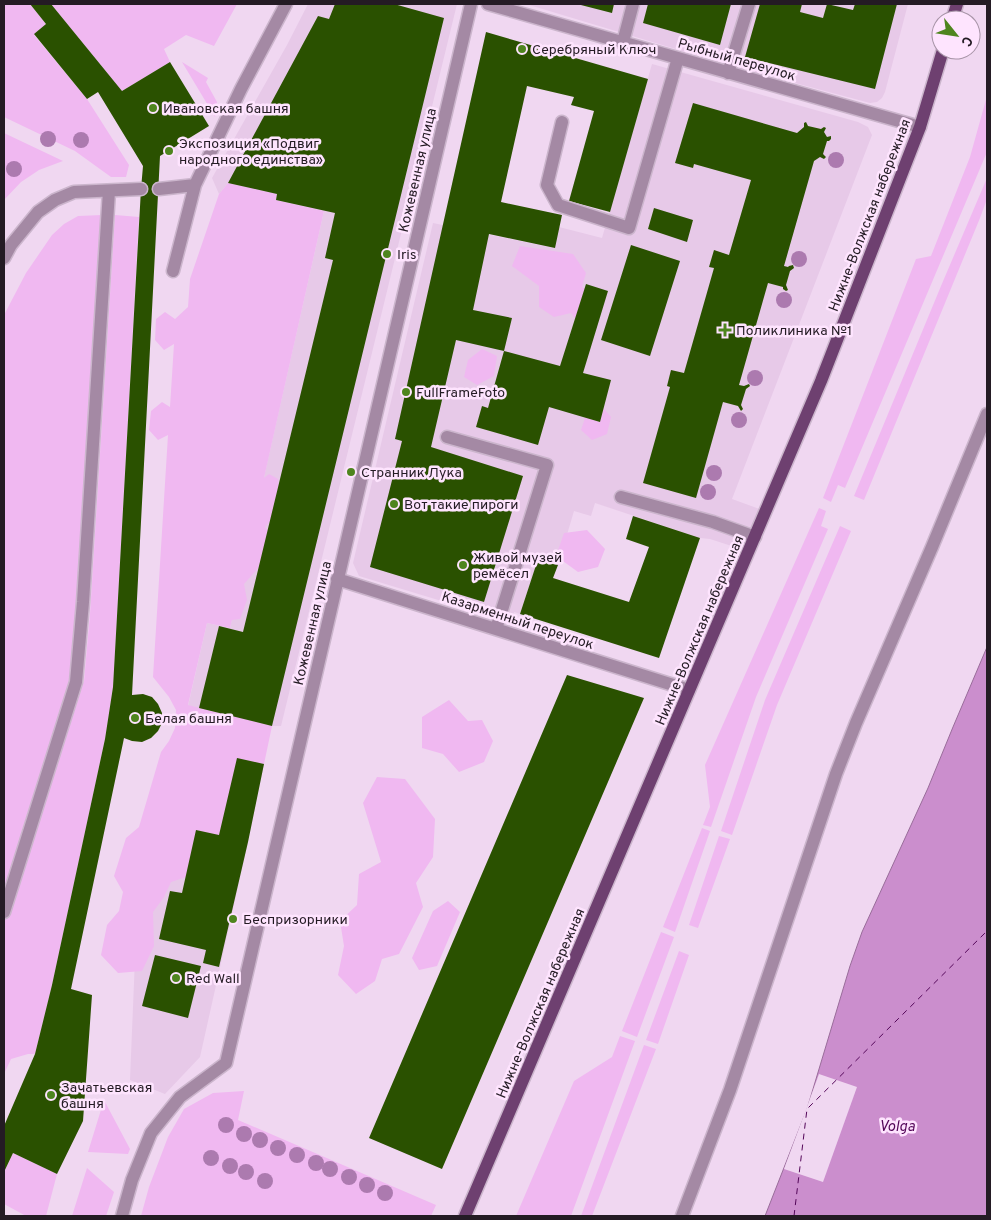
<svg xmlns="http://www.w3.org/2000/svg" width="991" height="1220" viewBox="0 0 991 1220" font-family="Overpass,sans-serif">
  <style>
    .built { fill: #e7c9e8 }
    .green { fill: #f0b8f1 }
    .water { fill: #cb8ecd; stroke: #996c9a }
    .pier { fill: #f0d7f1 }
    .lines { fill: none; stroke-linecap: round; stroke-linejoin: round }
    .ferry { stroke: #530658; stroke-width: 1; stroke-dasharray: 6 5; stroke-linecap: butt }
    .building { fill: #2a5100 }
    .minor-casing { stroke: #cbb5cc; stroke-width: 15 }
    .major-casing { stroke: #cbb5cc; stroke-width: 15 }
    .minor { stroke: #a489a4; stroke-width: 12 }
    .major { stroke: #6e4070; stroke-width: 12 }
    .tree { fill: #ac7aaf }
    .poi-dot { fill: #4e851e; stroke: #fee4fe; stroke-width: 2 }
    .labels { text-anchor: middle; stroke-width: 5; stroke-linejoin: round; paint-order: stroke }
    .poi-label { font-size: 14px; fill: #241b24; stroke: #fee4fe; text-anchor: start }
    .street-label { font-size: 14px; fill: #241b24; stroke: #fee4fe }
    .water-label { font-size: 15px; font-style: italic; fill: #530658; stroke: #fee4fe }
  </style>
  <rect width="100%" height="100%" fill="#f0d7f1"/>
  <path class="built" d="M308 4H457L281 726H272L188 706 207 623 230 628 324 211 276 200 277 195 228 183 219 194 212 178 287 45Z
    M526 4H908L885 92 882 98 877 102 870 103 742 69Z
    M652 64 858 122 868 127 872 135 732 499 765 511 747 551 710 539 700 538 595 503 591 516 574 511 558 565 538 559 520 614 514 612 513 622 517 624 359 576 353 563 433 223 554 248 559 227 602 238Z
    M237 758 264 764 248 842 200 1057 165 1094 130 1080 136 934Z"/>
  <path class="green" d="M4 4H30L46 24 34 35 87 99 129 165 126 177H111L75 151 4 117Z
    M51 4H237L214 46 186 35 164 49 170 62 122 91Z
    M182 62 208 78 206 82 217 102 215 117Z
    M987 96V152L845 488 838 485 831 502 823 498 916 259 931 256 970 157Z
    M4 133 63 161 39 170 21 182 4 200Z
    M987 178V199L980 218 864 500 854 496 941 286Z
    M228 183 277 194 276 200 324 211 264 478 269 474 278 479 280 510 265 527 274 538 269 556 244 584 247 600 240 619 232 620 230 628 207 623 188 705 220 713 224 707 272 726 264 764 258 763 254 782 219 835 201 872 171 882 164 897 153 912 154 946 142 971 118 973 101 955 107 925 119 911 123 892 114 876 126 838 139 827 161 752 169 741 175 728 176 710 169 697 153 677 168 435 158 440 149 430 151 411 162 402 170 407 174 344 164 350 155 340 156 319 165 312 175 319 188 307 190 279 219 194Z
    M102 215 71 680 21 833 34 838 84 681 90 614 115 215 139 217 113 687 105 739 52 985 35 1054H28L11 1059 4 1074V315L26 273 52 235 64 224 78 216Z
    M520 246 573 254 586 273 582 287 601 299 580 325 571 313 554 317 539 307V286L512 266Z
    M482 349 497 356 494 376 477 385 464 377 468 360Z
    M599 403 611 417 607 434 592 440 581 430 589 406Z
    M819 508 826 511 821 526 828 529 756 697 711 827 703 825 710 807 705 765Z
    M840 526 851 531 777 705 732 835 721 831 765 700Z
    M587 530 605 549 598 567 578 572 556 556 564 533Z
    M449 700 468 721 482 720 493 741 484 762 459 772 443 754 422 748V717Z
    M377 777 405 779 435 819 433 857 416 883 423 907 399 954 382 959 375 981 356 994 338 975 344 946 340 921 357 905 359 874 381 862 363 803Z
    M702 828 710 831 675 932 663 927Z
    M719 836 730 839 698 928 689 925Z
    M448 901 460 912 437 966 419 970 412 958 433 911Z
    M661 932 674 937 637 1037 622 1031Z
    M679 951 689 955 658 1044 646 1040Z
    M620 1036 635 1041 571 1216H516L574 1081 612 1057Z
    M644 1045 656 1049 592 1216H581Z
    M244 1091 238 1120 436 1205 431 1216H141L149 1187 168 1137 184 1109 213 1093Z
    M104 1100 130 1149 128 1154 88 1152Z
    M13 1153 57 1174 46 1216H26L4 1204V1172Z
    M87 1168 114 1192 106 1216H72Z"/>
  <path class="water" d="M987 647V1216H765L807 1109 850 966 862 932 928 788 953 727Z"/>
  <path class="pier" d="M819 1074 857 1087 823 1182 784 1169Z"/>
  <g class="lines">
    <path class="ferry" d="M794 1216 807 1109 987 931"/>
  </g>
  <path class="building" d="M30 4H51L122 91 170 62 209 126 160 156 132 695 143 694 152 697 158 704 162 713V723L158 731 151 738 142 742 132 741 124 738 123 743 71 989 92 995 83 1121 57 1174 13 1153 4 1172V1126L35 1054 52 985 105 739 113 687 141 189 143 166 98 92 87 99 34 34 46 24Z
    M335 4H394L444 18 272 726 199 708 219 626 243 632 333 260 325 258 335 213 276 200 277 194 228 183 318 16 329 19Z
    M577 4H614L612 13Z
    M648 4H731L720 45 643 23Z
    M760 4H802L800 12 823 18 827 4 853 10 855 4H897L875 89 745 57Z
    M486 32 648 79 610 212 569 201 594 111 571 105 574 97 527 86 501 202 562 215 555 248 489 234 473 310 512 318 504 351 560 366 586 284 608 291 583 373 611 380 600 422 549 407 538 445 476 427 482 406 488 408 504 351 456 340 431 447 523 476 484 602 370 567 402 441 395 439Z
    M693 103 797 133 804 127V123L806 122 808 126 821 129 824 127 826 128 824 132 827 137 831 136V139L829 141H827L823 154 826 157 824 159 820 157 814 161 784 266 788 267 789 266 793 265 794 268 790 271 786 285 788 290 786 291 783 289V287L768 283 739 385 744 386 749 384 750 386 746 389 741 405 743 409 741 411 738 406 723 402 696 498 643 483 670 387 667 386 671 370 684 373 714 268 709 267 714 250 729 255 751 180 694 164 693 168 675 163Z
    M654 208 693 220 687 242 648 229Z
    M631 245 680 261 650 356 601 340Z
    M633 516 700 538 659 658 520 614 538 559 558 565 553 578 629 602 649 547 626 539Z
    M567 675 644 698 442 1169 369 1138Z
    M237 758 264 764 248 842 219 967 203 963 206 950 159 939 170 891 182 893 196 830 219 835Z
    M155 955 201 966 188 1018 142 1006Z"/>
  <g class="lines">
    <defs>
      <path id="minor" d="M488 4 920 127
        M623 42 633 4
        M728 73 749 4
        M562 122 547 185 558 205 629 228 678 58
        M159 189 195 185
        M4 258 11 245 38 212 55 200 74 192 141 189
        M173 271 195 185 241 89 286 4
        M447 437 547 465 496 629
        M621 497 713 522 755 537
        M337 579 689 690
        M4 912 76 682 83 602 109 191
        M122 1216 132 1180 151 1133 180 1097 226 1063 471 4
        M682 1216 730 1090 836 774 856 723 932 547 987 414"/>
      <path id="major" d="M952 20 957 4
        M465 1216 821 381 920 127 943 50"/>
    </defs>
    <use href="#minor" class="minor-casing"/>
    <use href="#major" class="major-casing"/>
    <use href="#minor" class="minor"/>
    <use href="#major" class="major"/>
  </g>
  <g class="tree">
    <circle cx="48" cy="139" r="8"/>
    <circle cx="81" cy="140" r="8"/>
    <circle cx="836" cy="160" r="8"/>
    <circle cx="14" cy="169" r="8"/>
    <circle cx="799" cy="259" r="8"/>
    <circle cx="784" cy="300" r="8"/>
    <circle cx="755" cy="378" r="8"/>
    <circle cx="739" cy="420" r="8"/>
    <circle cx="714" cy="473" r="8"/>
    <circle cx="708" cy="492" r="8"/>
    <circle cx="226" cy="1125" r="8"/>
    <circle cx="244" cy="1134" r="8"/>
    <circle cx="260" cy="1140" r="8"/>
    <circle cx="278" cy="1148" r="8"/>
    <circle cx="297" cy="1155" r="8"/>
    <circle cx="211" cy="1158" r="8"/>
    <circle cx="316" cy="1163" r="8"/>
    <circle cx="230" cy="1166" r="8"/>
    <circle cx="330" cy="1169" r="8"/>
    <circle cx="246" cy="1172" r="8"/>
    <circle cx="349" cy="1177" r="8"/>
    <circle cx="265" cy="1181" r="8"/>
    <circle cx="367" cy="1185" r="8"/>
    <circle cx="385" cy="1193" r="8"/>
  </g>
  <g class="poi-dot">
    <circle cx="522" cy="49" r="5"/>
    <circle cx="153" cy="108" r="5"/>
    <circle cx="169" cy="151" r="5"/>
    <circle cx="387" cy="254" r="5"/>
    <path d="M722.5 322.5h5v5h5v5h-5v5h-5v-5h-5v-5h5z"/>
    <circle cx="406" cy="392" r="5"/>
    <circle cx="351" cy="472" r="5"/>
    <circle cx="394" cy="504" r="5"/>
    <circle cx="463" cy="565" r="5"/>
    <circle cx="135" cy="718" r="5"/>
    <circle cx="233" cy="919" r="5"/>
    <circle cx="176" cy="978" r="5"/>
    <circle cx="51" cy="1095" r="5"/>
  </g>
  <g class="labels">
    <g class="poi-label">
      <text x="532" y="54">Серебряный Ключ</text>
      <text x="163" y="113">Ивановская башня</text>
      <text x="179" y="148">Экспозиция «Подвиг<tspan x="179" dy="16">народного единства»</tspan></text>
      <text x="397" y="259">Iris</text>
      <text x="736" y="335">Поликлиника №1</text>
      <text x="416" y="397">FullFrameFoto</text>
      <text x="361" y="477">Странник Лука</text>
      <text x="404" y="509">Вот такие пироги</text>
      <text x="473" y="562">Живой музей<tspan x="473" dy="16">ремёсел</tspan></text>
      <text x="145" y="723">Белая башня</text>
      <text x="243" y="924">Беспризорники</text>
      <text x="186" y="983">Red Wall</text>
      <text x="61" y="1092">Зачатьевская<tspan x="61" dy="16">башня</tspan></text>
    </g>
    <g class="street-label">
      <text transform="translate(737 59) rotate(16)" y="5">Рыбный переулок</text>
      <text transform="translate(417 170) rotate(-77)" y="5">Кожевенная улица</text>
      <text transform="translate(869 215) rotate(-69)" y="5">Нижне-Волжская набережная</text>
      <text transform="translate(518 620) rotate(18)" y="5">Казарменный переулок</text>
      <text transform="translate(312 623) rotate(-77)" y="5">Кожевенная улица</text>
      <text transform="translate(699 630) rotate(-67)" y="5">Нижне-Волжская набережная</text>
      <text transform="translate(540 1003) rotate(-67)" y="5">Нижне-Волжская набережная</text>
    </g>
    <g class="water-label">
      <text x="897" y="1131">Volga</text>
    </g>
  </g>
  <rect width="991" height="1220" fill="none" stroke="#241b24" stroke-width="10"/>
  <g transform="translate(956 35) rotate(120)"><circle r="24" fill="#fee4fe" stroke="#a794a7"/>
  <path d="M0-4L9 19L0 12L-9 19Z" fill="#4e851e"/>
  <text y="-8" font-size="14" font-weight="bold" text-anchor="middle" fill="#241b24">С</text>
  </g>
</svg>
